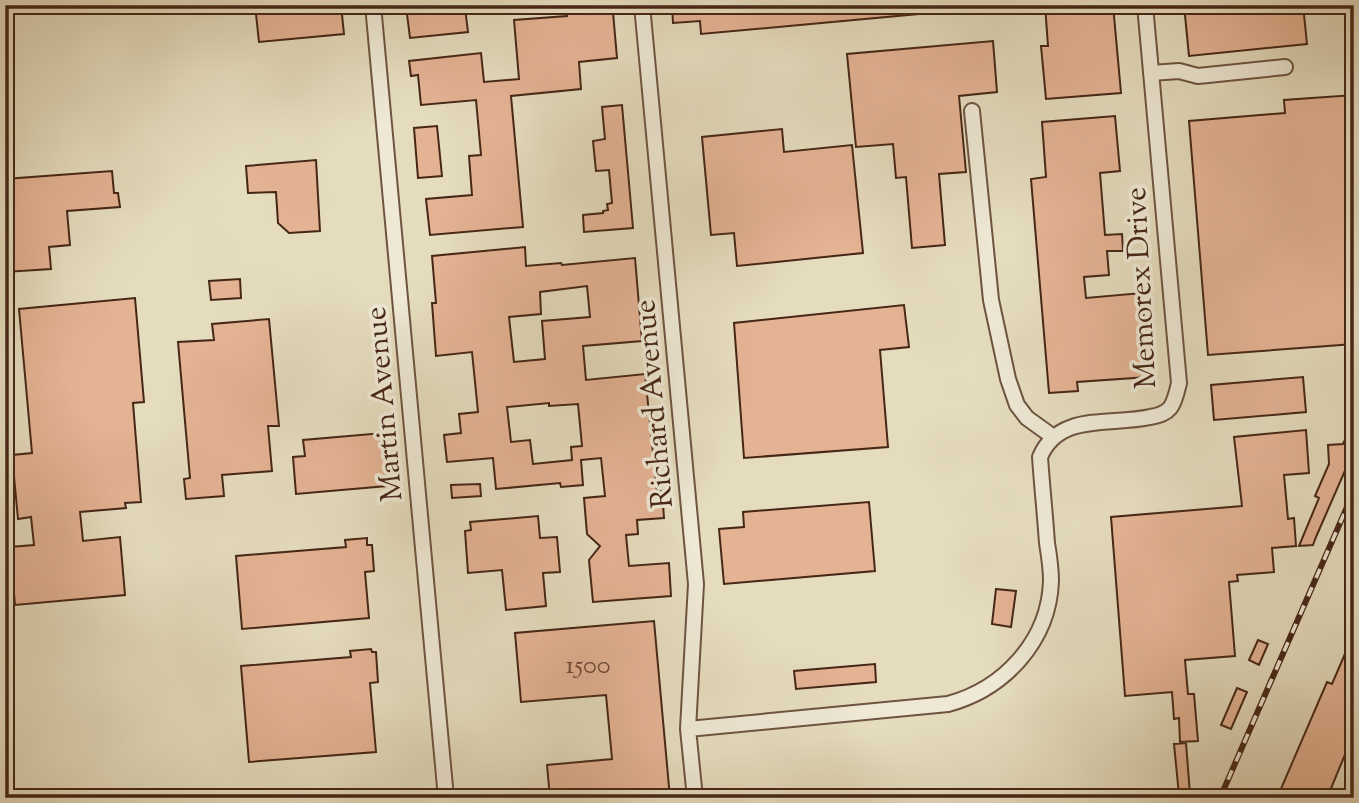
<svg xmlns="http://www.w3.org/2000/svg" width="1359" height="803" viewBox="0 0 1359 803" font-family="'Sorts Mill Goudy',serif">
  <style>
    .building { fill: #e4b394; stroke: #462616; stroke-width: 2; fill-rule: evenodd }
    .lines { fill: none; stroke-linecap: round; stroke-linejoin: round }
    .minor-casing { stroke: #6e5440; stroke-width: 18 }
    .minor { stroke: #eee8d5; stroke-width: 14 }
    .rail-casing { stroke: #462616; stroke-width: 6 }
    .rail { stroke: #eee8d5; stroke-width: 3.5; stroke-dasharray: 10; stroke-linecap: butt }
    .labels { text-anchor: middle; stroke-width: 7; stroke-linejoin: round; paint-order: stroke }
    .number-label { font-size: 26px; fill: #6e4936 }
    .street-label { font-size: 30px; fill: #462616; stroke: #eee8d5 }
  </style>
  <rect width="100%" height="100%" fill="#e5dcbe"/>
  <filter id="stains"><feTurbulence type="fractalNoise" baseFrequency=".00286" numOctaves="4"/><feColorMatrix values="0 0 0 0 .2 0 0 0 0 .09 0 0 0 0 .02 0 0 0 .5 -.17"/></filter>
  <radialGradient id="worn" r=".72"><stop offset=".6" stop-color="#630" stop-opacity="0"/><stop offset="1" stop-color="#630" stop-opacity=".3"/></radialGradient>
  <path class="building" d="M255 5H341L344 34 259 42Z
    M566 5H604V13L613 12 617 58 579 62 581 89 511 96 523 227 430 235 426 199 472 195 469 156 481 155 476 100 421 105 418 75 411 76 409 61 481 53 484 82 519 79 514 20 567 16Z
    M672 5H940V12L701 34 700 21 673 23Z
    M1045 5H1113L1121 93 1046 99 1041 46H1048Z
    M1184 5H1303L1307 44 1189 56Z
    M465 8 468 32 410 38 407 14Z
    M993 41 997 92 959 96 966 172 939 174 945 245 912 248 906 177 896 178 893 144 856 147 847 54Z
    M1354 95V344L1208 355 1189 121 1285 113 1284 100Z
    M622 105 633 228 584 232 583 215 603 213V211L608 210 607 204 612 203 609 170 596 171 593 141 605 139 602 107Z
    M1115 116 1120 171 1100 173 1105 235 1122 234 1123 251H1107L1109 275 1084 277 1086 298 1142 293 1148 377 1077 382 1078 391 1049 393 1031 179 1046 177 1042 122Z
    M437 126 442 176 418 178 414 128Z
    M782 129 784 152 852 145 863 253 737 266 734 233 711 235 702 137Z
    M316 160 320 231 289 233 278 223 276 192 248 193 246 166Z
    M112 171 114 193H118L120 207 67 211 70 245 49 247 51 269 5 272V179Z
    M525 247 526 266 561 263 562 265 635 258 642 341 583 346 586 380 645 374 657 492 662 491 664 518 637 520 638 534 626 535 629 566 669 563 671 596 593 602 589 560 600 546 587 534 584 498 605 496 601 458 581 460 583 485 561 487 560 483 496 489 493 458 447 462 444 435 461 433 459 414 478 412 472 352 436 356 432 303H436L432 256ZM587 286 590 317 542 321 545 359 514 362 509 317 541 314 540 292ZM549 403V406L578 404 582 446 571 447 572 460 533 464 530 440 511 442 507 407Z
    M240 279 241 298 211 300 209 281Z
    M135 298 144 402 133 403 141 502 125 503 126 508 80 512 83 541 120 537 125 595 15 605 10 547 34 545 31 517 18 519 12 455 32 453 19 309Z
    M904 305 909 347 880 350 888 447 744 458 734 323Z
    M269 319 279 426H268L272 471 222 475 224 496 186 499 184 479 190 478 178 342 214 340 212 324Z
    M1303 377 1306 412 1214 420 1211 385Z
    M1354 420V450L1316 537 1313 545 1299 546 1319 498 1315 496 1329 464 1328 445 1343 444Z
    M1306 430 1309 473 1284 475 1288 519 1294 518 1296 546 1272 548 1274 572 1237 575 1238 581 1229 582 1235 656 1185 660 1188 694H1194L1198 741 1180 742 1179 718 1174 719 1172 692 1125 696 1111 517 1242 506 1234 437Z
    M383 433 387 486 296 494 293 457 305 456 303 440Z
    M480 484 481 496 452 498 451 485Z
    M869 502 875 571 724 584 719 529 744 527 743 512Z
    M538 516 540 538 557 537 560 572 543 573 546 606 506 610 502 570 468 573 465 531 471 530 470 522Z
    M367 538V545H372L374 571 365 572 369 618 242 629 236 556 346 547 345 540Z
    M996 589 1016 591 1011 627 992 624Z
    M654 621 670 798H550L547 765 612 759 606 695 521 702 515 633Z
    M1354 633V733L1327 798H1277L1327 682 1332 684Z
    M1258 640 1268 644 1259 665 1249 660Z
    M371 649 372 652H376L378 682 370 683 376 752 249 762 241 666 351 657 350 651Z
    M875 664 876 682 796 689 794 671Z
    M1237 688 1247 692 1231 729 1221 725Z
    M1186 743 1190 794 1179 795 1174 744Z"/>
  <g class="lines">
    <defs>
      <path id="minor" d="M373 5 446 798
        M642 5 696 584 688 729 695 798
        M1151 73 1179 71 1198 76 1285 67
        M972 111 991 300 1008 379 1017 405 1027 418 1052 436
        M688 729 948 704C1004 689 1049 641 1051 581 1051 569 1049 555 1047 543 1045 514 1042 486 1040 457 1059 412 1110 426 1150 417 1157 416 1165 414 1170 408 1175 402 1177 391 1179 383L1145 5
        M1351 798 1354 791"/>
    </defs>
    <use href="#minor" class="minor-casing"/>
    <use href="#minor" class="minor"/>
    <defs>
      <path id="rail" d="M1220 798 1354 491"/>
    </defs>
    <use href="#rail" class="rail-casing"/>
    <use href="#rail" class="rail"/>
  </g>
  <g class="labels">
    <g class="number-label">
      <text x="588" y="673">1500</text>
    </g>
    <g class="street-label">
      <text transform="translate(1140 288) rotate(-93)" y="10">Memorex Drive</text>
      <text transform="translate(383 404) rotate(-95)" y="10">Martin Avenue</text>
      <text transform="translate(653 404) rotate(-95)" y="10">Richard Avenue</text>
    </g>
  </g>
  <rect width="1359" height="803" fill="none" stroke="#e5dcbe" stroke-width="28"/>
  <rect x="7" y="7" width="1345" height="789" fill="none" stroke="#462616" stroke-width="3.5"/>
  <rect x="14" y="14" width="1331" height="775" fill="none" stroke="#462616" stroke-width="2"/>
  <rect width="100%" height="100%" filter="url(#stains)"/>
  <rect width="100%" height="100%" fill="url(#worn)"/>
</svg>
